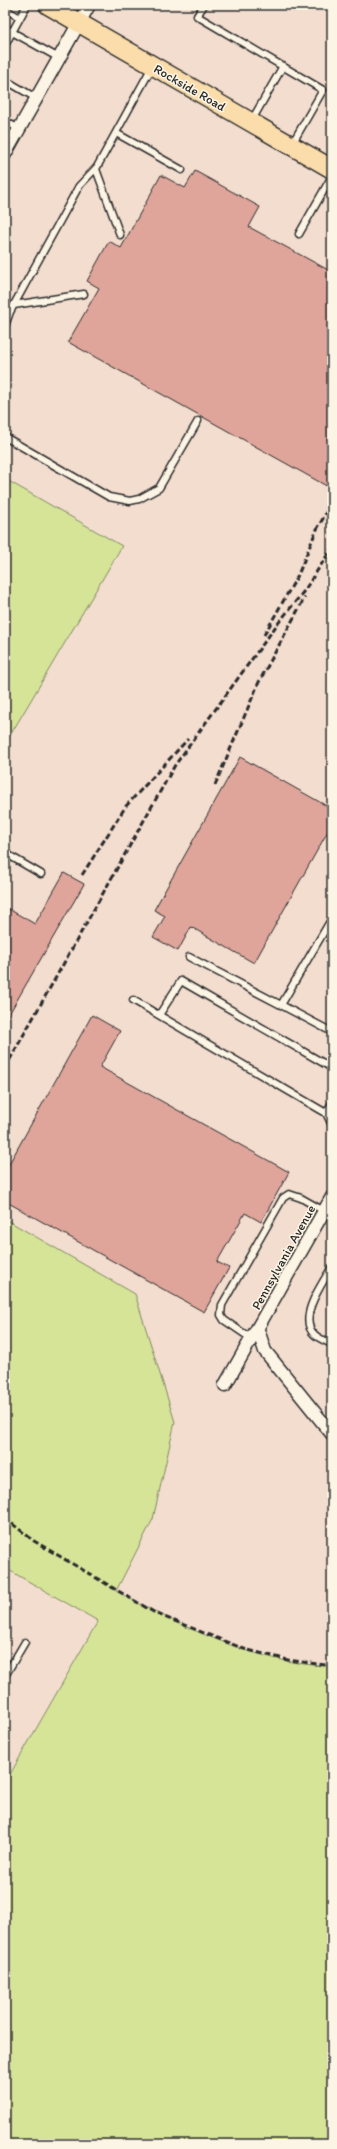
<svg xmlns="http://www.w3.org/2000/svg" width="337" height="2149" viewBox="0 0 337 2149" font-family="Itim,sans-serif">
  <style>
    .built { fill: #f3ddcf }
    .green { fill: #d6e498; stroke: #808862 }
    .building { fill: #dfa59b; stroke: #2b2b2b }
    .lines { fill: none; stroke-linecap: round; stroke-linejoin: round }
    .lane-casing { stroke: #2b2b2b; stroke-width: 9 }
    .street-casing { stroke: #2b2b2b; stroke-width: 15 }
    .primary-casing { stroke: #2b2b2b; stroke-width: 21 }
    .lane { stroke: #fcf5e5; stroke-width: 6 }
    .street { stroke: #fcf5e5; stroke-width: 12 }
    .primary { stroke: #fbddab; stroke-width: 18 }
    .rail { stroke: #2b2b2b; stroke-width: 3; stroke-dasharray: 6 3; stroke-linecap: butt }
    .labels { text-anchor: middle; stroke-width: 3; stroke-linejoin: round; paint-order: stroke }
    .street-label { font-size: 13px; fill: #2b2b2b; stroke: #fcf5e5 }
  </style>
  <rect width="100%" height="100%" fill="#fcf5e5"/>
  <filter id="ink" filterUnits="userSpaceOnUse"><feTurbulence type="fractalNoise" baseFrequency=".025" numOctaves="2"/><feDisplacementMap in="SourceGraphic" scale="8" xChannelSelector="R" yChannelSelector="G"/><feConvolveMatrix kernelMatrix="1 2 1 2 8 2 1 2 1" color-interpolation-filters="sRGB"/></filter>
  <g filter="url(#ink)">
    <path class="built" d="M5 5H48L70 18 79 5H332V1666L288 1660 244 1649 157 1614 115 1591 5 1783V744L121 546 5 479Z"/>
    <path class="green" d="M5 479 122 546 5 744Z
      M5 1219 135 1294 175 1422 153 1519 116 1591C176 1624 262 1666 332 1666V2144H5V1783L98 1621 5 1568Z"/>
    <path class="building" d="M195 171 260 207 249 227 332 272V489L68 342 99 288 87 281 109 241 121 248 161 175 185 188Z
      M240 757 332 809V824L254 963 191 927 178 951 153 937 165 916 154 910Z
      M64 873 84 884 5 1021V907L35 924Z
      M92 1015 120 1031 100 1067 289 1172 261 1222 245 1213 217 1262 229 1268 204 1312 5 1201V1171Z"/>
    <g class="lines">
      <defs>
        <path id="lane" d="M204 5 197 16 323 90 292 144
          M5 9 20 18
          M5 28 59 58
          M5 45 27 5
          M5 80 36 98
          M252 120 283 66
          M5 121 19 129
          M116 133 182 170
          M96 169 120 235
          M299 234 332 176
          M14 305 84 294
          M5 326 10 312 79 186 97 167 152 67
          M5 437 109 497 130 501 139 499 159 488 198 421
          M5 853 41 874
          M332 918 281 1005 332 1032
          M189 957 281 1005
          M133 1000 326 1113 332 1125
          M159 1015 181 981 332 1068
          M326 1113 332 1103
          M332 1267C323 1282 296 1319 315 1335 320 1339 327 1342 332 1344
          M252 1339 224 1320 221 1315 222 1305 283 1198 289 1194 301 1198 324 1211
          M5 1676 25 1642"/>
        <path id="street" d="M5 154 89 5
          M258 1330 265 1351 332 1434
          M225 1385 332 1197"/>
        <path id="primary" d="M48 5 332 169"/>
      </defs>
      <use href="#lane" class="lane-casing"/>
      <use href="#street" class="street-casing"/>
      <use href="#primary" class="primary-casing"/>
      <use href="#lane" class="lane"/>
      <use href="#street" class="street"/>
      <use href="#primary" class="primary"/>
      <path class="rail" d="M264 635 298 575 316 531 332 502
        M215 785 259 682 305 597
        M82 875 126 806 188 739
        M5 1068 175 765 276 626 304 591 332 548
        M5 1518 34 1541 157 1614 244 1649 288 1660 332 1666"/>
    </g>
  </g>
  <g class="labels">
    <g class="street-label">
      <text transform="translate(190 87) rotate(30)" y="5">Rockside Road</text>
      <text transform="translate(283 1257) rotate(-61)" y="5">Pennsylvania Avenue</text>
    </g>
  </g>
  <rect width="337" height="2149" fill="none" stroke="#fcf5e5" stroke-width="20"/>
  <rect x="10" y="10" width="317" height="2129" fill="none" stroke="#2b2b2b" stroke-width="1.5" filter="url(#ink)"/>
</svg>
